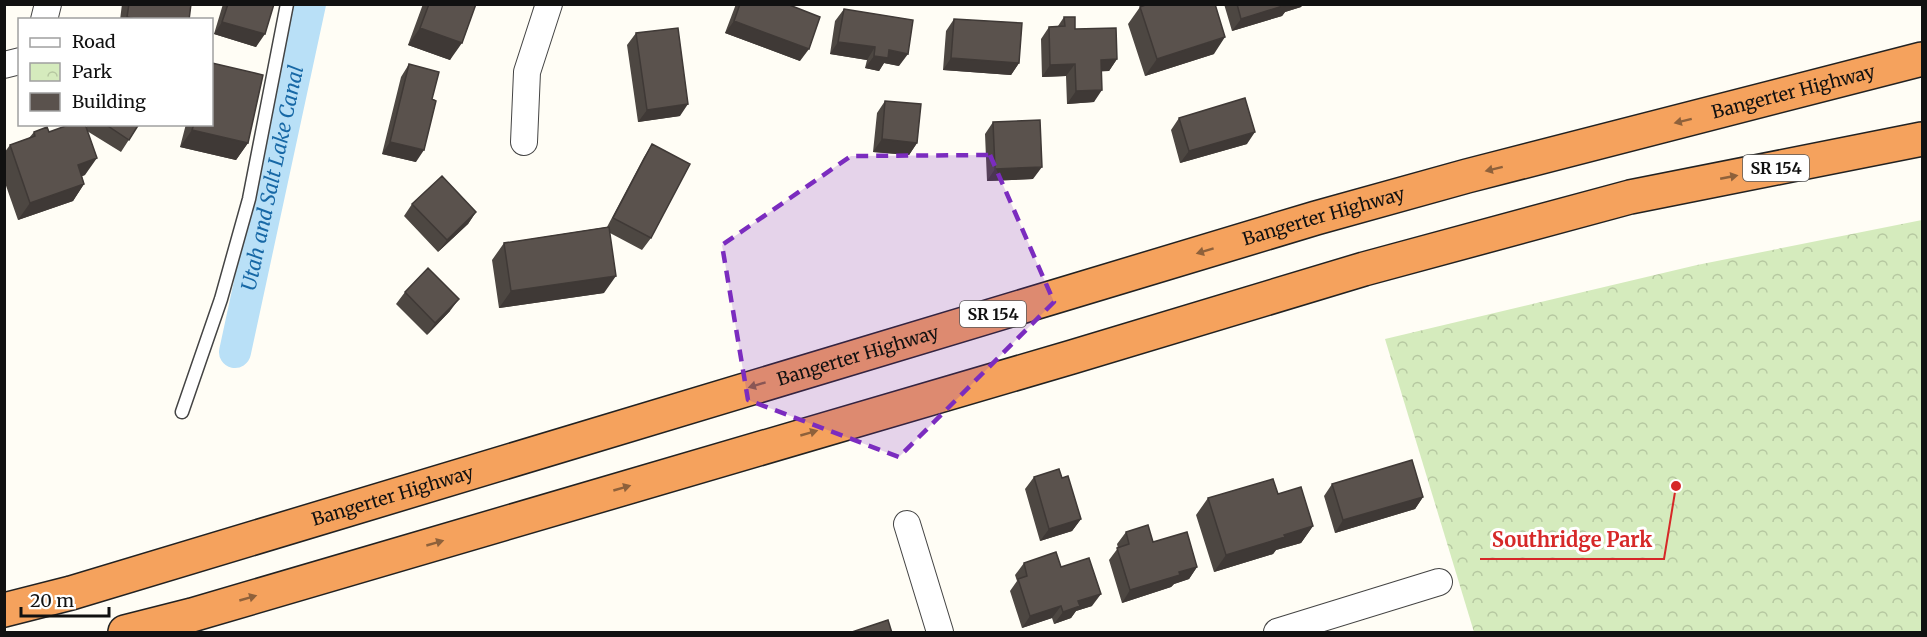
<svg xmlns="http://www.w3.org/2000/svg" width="1927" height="637" viewBox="0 0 1927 637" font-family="Merriweather,serif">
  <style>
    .park { fill: url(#park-crowns) }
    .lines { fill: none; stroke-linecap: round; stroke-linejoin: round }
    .canal { stroke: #b9e0f7; stroke-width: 32 }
    .service-casing { stroke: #444; stroke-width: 15 }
    .minor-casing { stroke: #444; stroke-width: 28 }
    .motorway-casing { stroke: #222; stroke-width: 36 }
    .service { stroke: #fff; stroke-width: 12 }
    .minor { stroke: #fff; stroke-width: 26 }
    .motorway { stroke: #f5a25d; stroke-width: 33 }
    .wall { fill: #4d4742 }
    .shaded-wall { fill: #3f3936 }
    .building { fill: #5a524d; stroke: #3f3936; stroke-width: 1.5 }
    .oneway { fill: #8e613b }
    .marked { fill: #7b2cbf; fill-opacity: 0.2; stroke: #7b2cbf; stroke-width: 4.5; stroke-dasharray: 12 8; stroke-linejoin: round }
    .labels { text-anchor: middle; stroke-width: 6; stroke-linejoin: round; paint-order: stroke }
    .shield { fill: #fff; stroke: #585858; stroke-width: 1.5 }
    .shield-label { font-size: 16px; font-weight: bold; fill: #111 }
    .street-label { font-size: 18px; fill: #111; stroke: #fff }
    .water-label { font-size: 20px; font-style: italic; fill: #1768a6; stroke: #fff }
    .leader { fill: none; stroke: #d62828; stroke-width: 2 }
    .callout-dot { fill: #d62828; stroke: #fff; stroke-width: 2 }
    .callout-label { font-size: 20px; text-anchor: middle; font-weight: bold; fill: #d62828; stroke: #fff; stroke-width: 6; stroke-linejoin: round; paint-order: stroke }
  </style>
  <defs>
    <pattern id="park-crowns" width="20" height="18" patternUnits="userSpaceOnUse" patternTransform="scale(1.5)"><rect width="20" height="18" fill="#d5ebbd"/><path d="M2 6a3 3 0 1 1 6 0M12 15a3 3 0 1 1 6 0" fill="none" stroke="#b6c8a1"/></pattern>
  </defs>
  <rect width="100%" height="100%" fill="#fffdf5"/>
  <path class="park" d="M1922 220V632H1474L1385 339 1697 265Z"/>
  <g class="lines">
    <path class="canal" id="s1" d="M235 352 310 4"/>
    <defs>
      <path id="service" d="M182 412 221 299 249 199 287 4"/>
      <path id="minor" d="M44 20 48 4
        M4 65 20 61
        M524 142 527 72 549 4
        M907 524 940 632
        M1277 632 1439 582"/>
      <g id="motorway">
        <path id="s2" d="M4 610 71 593 1316 218 1467 176 1922 59"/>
        <path d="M125 632 192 615 1072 357 1364 269 1630 197 1922 139"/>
      </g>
    </defs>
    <use href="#service" class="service-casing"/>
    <use href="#minor" class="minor-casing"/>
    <use href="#motorway" class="motorway-casing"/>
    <use href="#service" class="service"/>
    <use href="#minor" class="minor"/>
    <use href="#motorway" class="motorway"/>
  </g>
  <path class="wall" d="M122 4H191L189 20H120Z
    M223 4H274L256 47 214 34Z
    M423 4H476L450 60 408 45Z
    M736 4H787L800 61 725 33Z
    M1224 4H1303L1301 7 1285 12 1282 16 1232 31Z
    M1140 7 1214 54 1145 76 1128 24Z
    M844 9 899 66 884 63 879 71 865 68 867 60 830 54 835 21Z
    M1064 17 1075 29 1117 59 1109 71H1101L1094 102 1067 104 1066 76 1042 77 1041 39 1049 27 1058 26Z
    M954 19 1019 63 1011 75 943 70 946 31Z
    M636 33 680 116 638 122 627 45Z
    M409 64 416 162 382 154 401 77Z
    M885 101 917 143 909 155 873 152 877 113Z
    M1179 118 1247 144 1180 163 1171 130Z
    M993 122 1033 179 987 181 985 134Z
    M88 124H139L121 152 87 131 85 175 82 176 84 184 73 201 18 220 4 180V153L10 145 29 138 34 132H49L86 128Z
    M186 124H212L248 143 236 160 180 147Z
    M652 144 651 238 642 250 610 233 604 293 499 308 492 260 504 243 607 227 644 157Z
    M412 204 476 212 468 224 438 252 404 216Z
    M405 292 450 311 427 335 396 304Z
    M1034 477 1081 519 1072 531 1040 541 1025 489Z
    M1332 484 1423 497 1415 509 1335 533 1324 496Z
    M1278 494 1313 526 1301 543 1276 550 1273 554 1214 572 1196 515 1208 498Z
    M1126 532 1153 542 1197 567 1189 579 1174 584 1171 587 1122 603 1109 560 1118 548 1117 544Z
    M1024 563 1061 567 1092 606 1076 611 1071 618 1054 624 1052 618 1022 628 1010 591 1017 581 1015 575Z"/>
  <path class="shaded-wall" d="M1288 4H1303L1301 7 1285 12 1282 16 1232 31 1241 19Z
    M734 21 809 49 800 61 725 33Z
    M222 22 265 34 256 47 214 34Z
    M420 28 462 43 450 60 408 45Z
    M1225 37 1214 54 1145 76 1157 59Z
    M838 42 875 47 867 60 830 54Z
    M889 50 908 54 899 66 884 63 879 71 865 68 874 56Z
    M951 58 1019 63 1011 75 943 70Z
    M1117 59 1109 71 1092 72 1101 60Z
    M1075 64 1066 76 1042 77 1050 65Z
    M1102 90 1094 102 1067 104 1076 91Z
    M688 104 680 116 638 122 647 110Z
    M192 130 248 143 236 160 180 147Z
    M1255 132 1247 144 1180 163 1189 151Z
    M882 139 917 143 909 155 873 152Z
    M390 142 424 150 416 162 382 154Z
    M97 158 85 175 66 182 78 165Z
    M1042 167 1033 179 987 181 995 169Z
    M84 184 73 201 18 220 30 203Z
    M476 212 468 224 438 252 447 240Z
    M616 276 604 293 499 308 511 291Z
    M459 299 450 311 427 335 435 323Z
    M1423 497 1415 509 1335 533 1343 520Z
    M1081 519 1072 531 1040 541 1049 529Z
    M1313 526 1301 543 1276 550 1273 554 1214 572 1226 555 1284 535Z
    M1197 567 1189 579 1174 584 1171 587 1122 603 1130 590 1179 572Z
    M1101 594 1092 606 1076 611 1071 618 1054 624 1063 612 1078 601Z
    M1061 606 1052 618 1022 628 1030 616Z"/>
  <path class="building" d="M129 4H191L189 20H132V18L127 17Z
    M228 4H274L265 34 222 22Z
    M429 4H476L462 43 420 28Z
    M740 4H787L820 17 809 49 734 21Z
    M1148 4H1215L1225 37 1157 59 1140 7Z
    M1237 4H1289L1241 19Z
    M844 9 913 20 908 54 889 50 888 58 874 56 875 47 838 42Z
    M1064 17H1075V29L1116 28 1117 59 1101 60 1102 90 1076 91 1075 64 1050 65 1049 27 1065 26Z
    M954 19 1022 23 1019 63 951 58Z
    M678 28 688 104 647 110 636 33Z
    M212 63 263 75 248 143 192 130 194 124H212Z
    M409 64 439 72 432 99 436 101 424 150 390 142Z
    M1245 98 1255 132 1189 151 1179 118Z
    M885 101 921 104 917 143 882 139Z
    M1040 120 1042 167 995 169 993 122Z
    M71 124H85L97 158 78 165 84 184 30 203 10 145 35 136 34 132 47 127 49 132Z
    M105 124H139L129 140Z
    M652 144 690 164 651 238 613 218Z
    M442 176 476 212 447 240 412 204Z
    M609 227 616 276 511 291 504 243Z
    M428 268 459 299 435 323 405 292Z
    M1412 460 1423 497 1343 520 1332 484Z
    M1059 469 1062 478 1068 476 1081 519 1049 529 1034 477Z
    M1273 479 1278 494 1301 487 1313 526 1284 535 1285 537 1226 555 1208 498Z
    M1148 525 1153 542 1187 532 1197 567 1179 572 1180 575 1130 590 1117 548 1129 544 1126 532Z
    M1056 552 1061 567 1089 558 1101 594 1078 601 1080 606 1063 612 1061 606 1030 616 1018 579 1027 576 1024 563Z
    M888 620 892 633H849Z"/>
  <defs><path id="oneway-solid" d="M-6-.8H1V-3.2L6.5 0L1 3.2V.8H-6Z" transform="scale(1.5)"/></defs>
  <g class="oneway">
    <use href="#oneway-solid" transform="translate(1683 121) rotate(166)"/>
    <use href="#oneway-solid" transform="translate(1494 169) rotate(166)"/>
    <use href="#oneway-solid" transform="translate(1729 177) rotate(-11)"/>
    <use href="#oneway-solid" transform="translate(1205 251) rotate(163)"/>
    <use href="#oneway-solid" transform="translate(757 385) rotate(163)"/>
    <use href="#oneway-solid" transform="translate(809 433) rotate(-16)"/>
    <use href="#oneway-solid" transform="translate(622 488) rotate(-16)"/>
    <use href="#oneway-solid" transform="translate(435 543) rotate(-16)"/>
    <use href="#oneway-solid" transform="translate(248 598) rotate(-16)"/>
  </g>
  <path class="marked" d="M990 155 1054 302 899 457 748 400 722 245 851 156Z"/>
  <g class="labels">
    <g class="shield">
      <rect x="1743" y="155" width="66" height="26" rx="4.5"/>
      <rect x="960" y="301" width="66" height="26" rx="4.5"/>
    </g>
    <g class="shield-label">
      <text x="1776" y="174">SR 154</text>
      <text x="993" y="320">SR 154</text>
    </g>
    <g class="street-label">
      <text dy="6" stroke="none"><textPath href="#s2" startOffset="1863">Bangerter Highway</textPath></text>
      <text dy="6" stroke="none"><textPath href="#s2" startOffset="1377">Bangerter Highway</textPath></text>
      <text dy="6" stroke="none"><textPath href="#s2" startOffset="891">Bangerter Highway</textPath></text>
      <text dy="6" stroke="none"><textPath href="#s2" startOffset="405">Bangerter Highway</textPath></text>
    </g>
    <g class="water-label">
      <text dy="7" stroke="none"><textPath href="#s1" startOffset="178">Utah and Salt Lake Canal</textPath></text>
    </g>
  </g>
  <path class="leader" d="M1676 486L1664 559H1480"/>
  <circle class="callout-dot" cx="1676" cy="486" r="6"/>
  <g class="callout-label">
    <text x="1572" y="547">Southridge Park</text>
  </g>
  <rect width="1927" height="637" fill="none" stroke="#111111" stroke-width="12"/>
  <rect x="18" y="18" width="195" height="108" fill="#ffffff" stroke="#a0a0a0" stroke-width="1.5"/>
  <rect x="30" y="38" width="30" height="9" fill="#ffffff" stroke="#a0a0a0" stroke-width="1.5"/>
  <text x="72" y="48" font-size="18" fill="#111111">Road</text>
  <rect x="30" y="63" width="30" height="18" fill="url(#park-crowns)" stroke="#a0a0a0" stroke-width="1.5"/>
  <text x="72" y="78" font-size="18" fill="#111111">Park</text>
  <rect x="30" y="93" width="30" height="18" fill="#5a524d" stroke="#a0a0a0" stroke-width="1.5"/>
  <text x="72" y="108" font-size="18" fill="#111111">Building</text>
  <path d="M21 607v9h88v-9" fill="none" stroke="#111111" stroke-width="3"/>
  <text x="30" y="607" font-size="18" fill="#111111" stroke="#ffffff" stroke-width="4.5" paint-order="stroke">20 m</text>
</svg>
